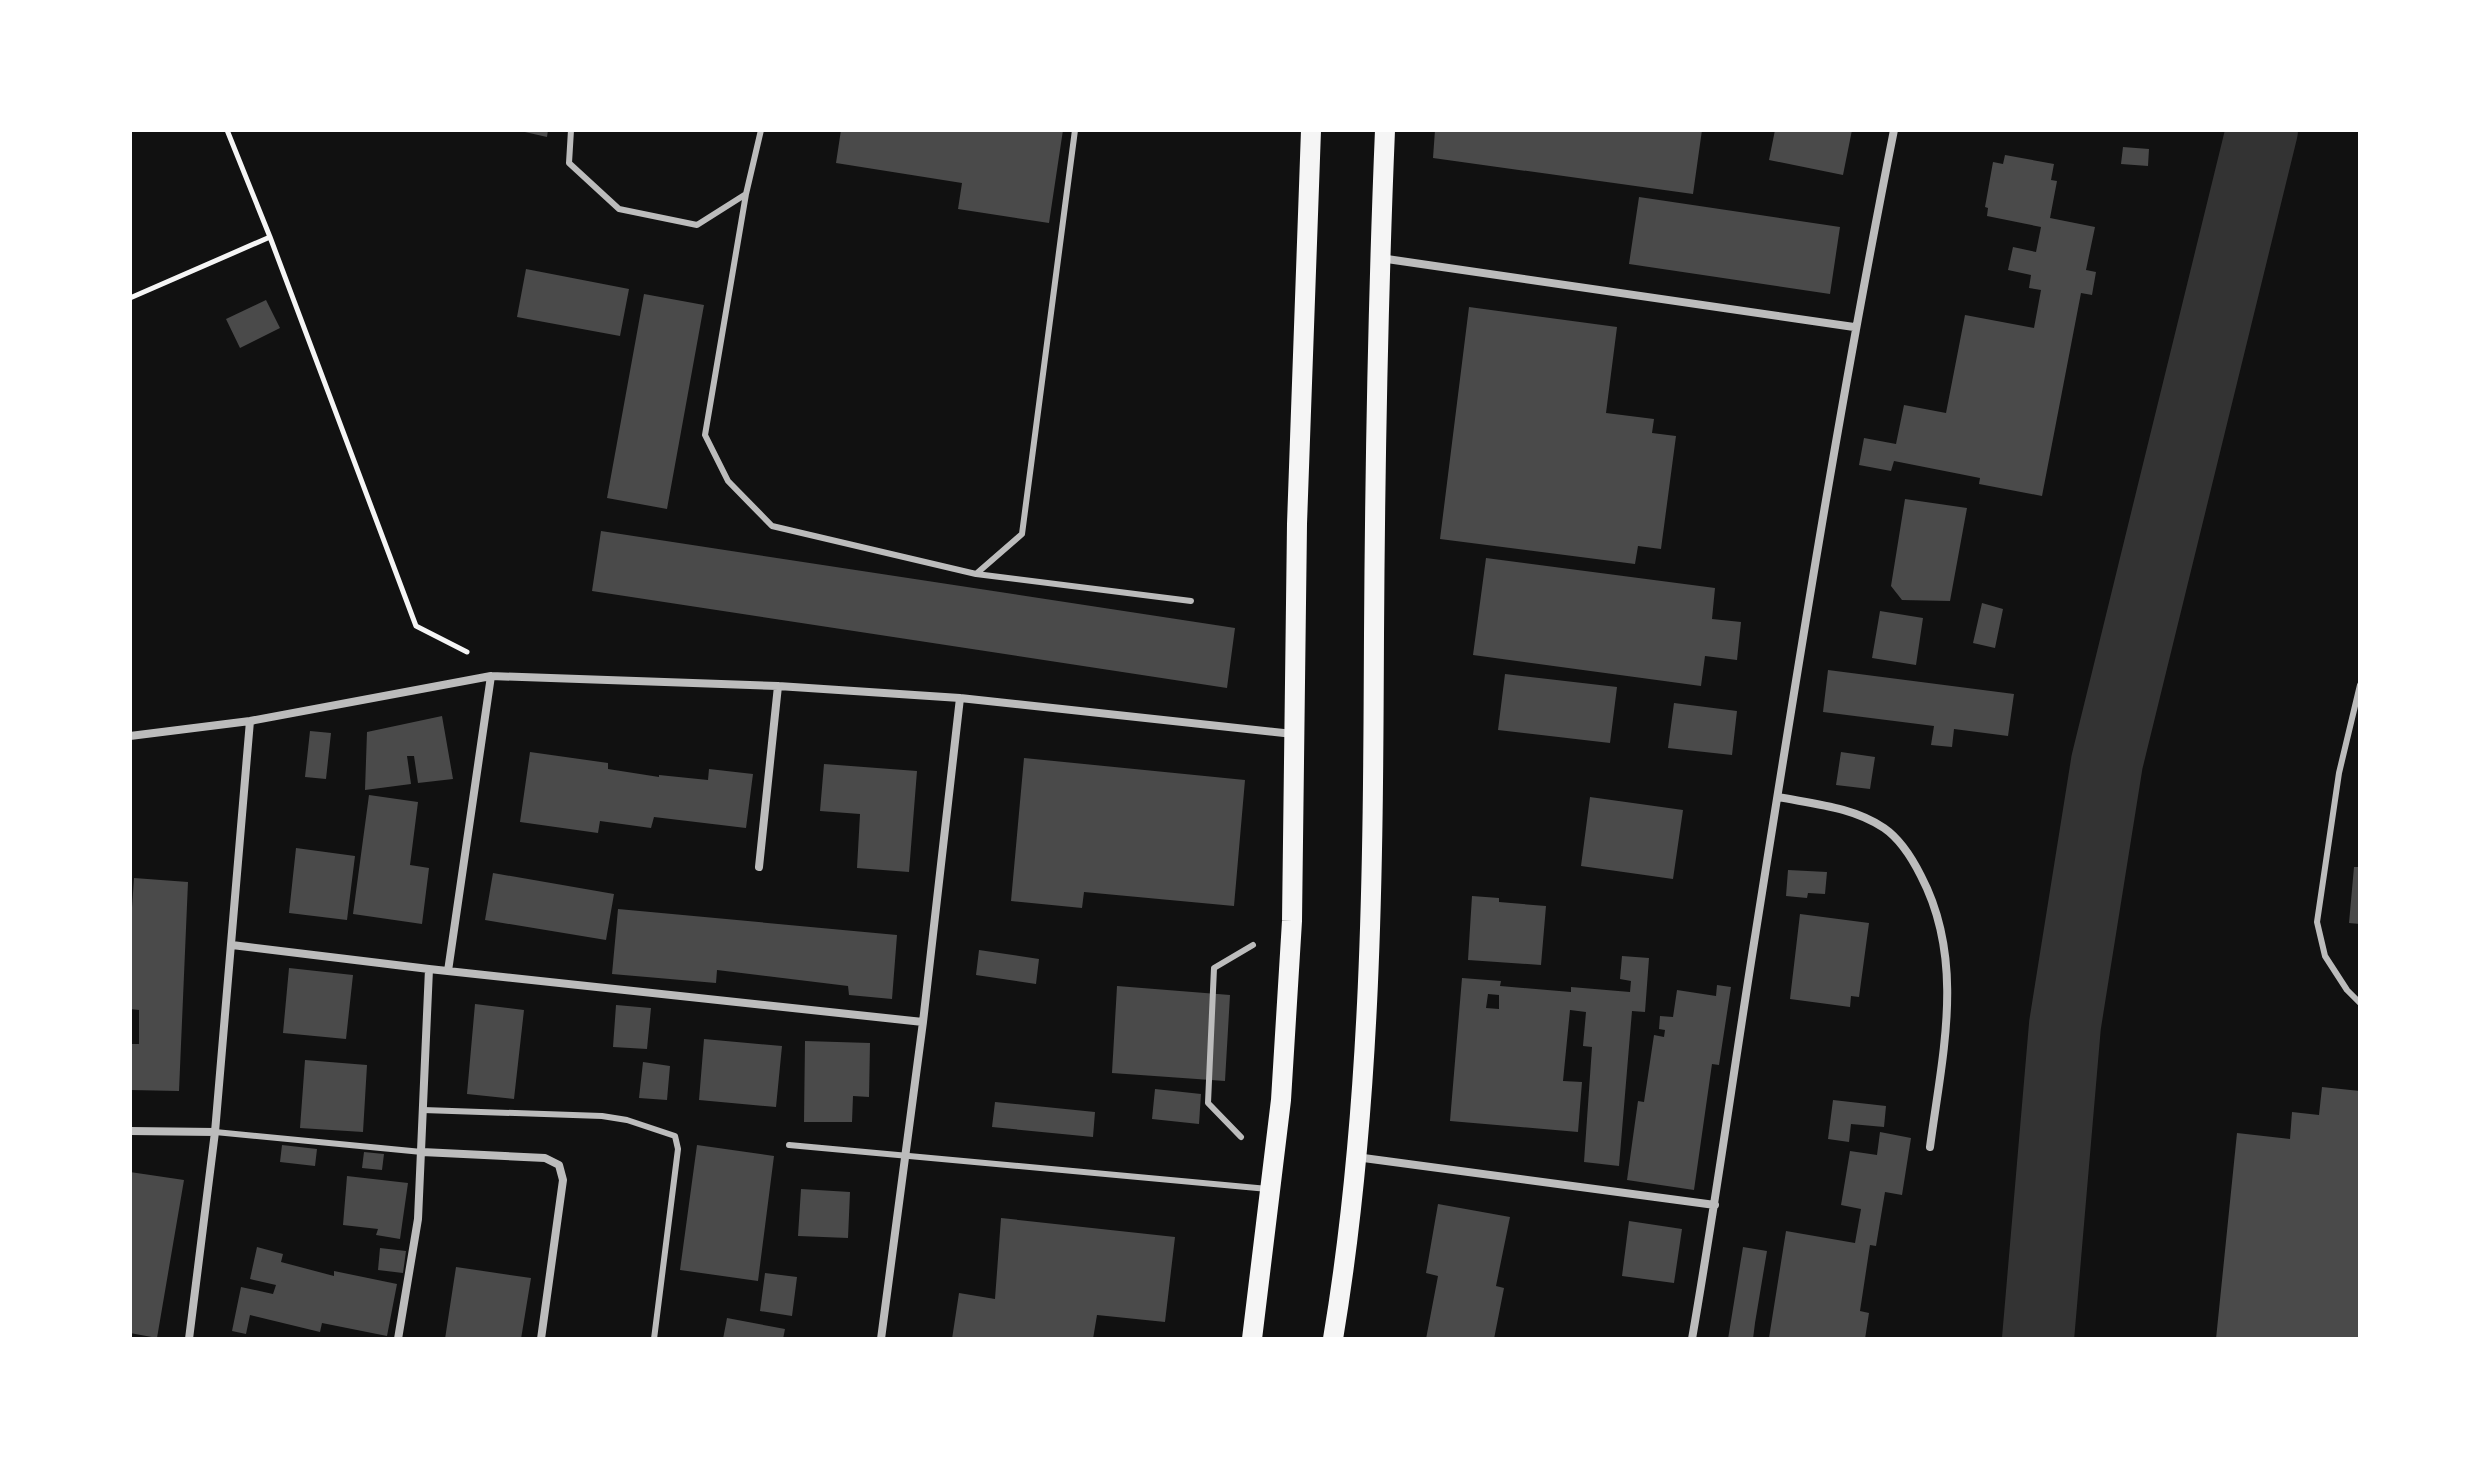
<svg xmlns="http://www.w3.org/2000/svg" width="2490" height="1469" viewBox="0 0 2490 1469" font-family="Barlow,sans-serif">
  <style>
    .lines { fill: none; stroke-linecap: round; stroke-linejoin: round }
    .river { stroke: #333; stroke-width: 72 }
    .building { fill: #4a4a4a; fill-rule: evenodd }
    .path { stroke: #f5f5f5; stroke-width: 5 }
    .service { stroke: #bcbcbc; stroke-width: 6 }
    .minor { stroke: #bcbcbc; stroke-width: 8 }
    .primary { stroke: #f5f5f5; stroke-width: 20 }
  </style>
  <rect width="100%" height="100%" fill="#111"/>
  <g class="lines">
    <path class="river" d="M2038 1339 2065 1025 2107 762 2262 130"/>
  </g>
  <path class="building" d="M516 130H548L547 137Z
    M841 130H1063L1049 223 958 209 962 183 836 163Z
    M1435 130H1702L1693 194 1433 158Z
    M1775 130H1852L1843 175 1769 160Z
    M2123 147 2149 149 2148 166 2121 164Z
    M2005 155 2054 164 2051 180 2057 181 2050 218 2095 227 2086 270 2096 272 2092 295 2081 293 2042 496 1979 484 1980 478 1894 461 1891 471 1859 465 1864 438 1896 444 1904 405 1946 413 1965 315 2034 328 2041 290 2029 288 2031 275 2008 270 2013 247 2036 252 2041 227 1987 216 1988 208 1985 207 1993 162 2003 164Z
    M1639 197 1840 227 1830 294 1629 264Z
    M526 269 629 289 620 336 517 317Z
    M644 294 704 305 667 509 607 498Z
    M266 300 280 328 240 348 226 319Z
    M1469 307 1617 327 1606 413 1654 419 1652 433 1676 436 1661 549 1638 546 1635 564 1440 539Z
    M1905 499 1967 508 1950 601 1902 600 1891 586Z
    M601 531 1235 628 1227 688 592 591Z
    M1486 558 1715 588 1712 619 1741 622 1737 660 1705 656 1701 686 1473 655Z
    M1982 603 2003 609 1995 648 1973 643Z
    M1880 611 1923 618 1916 665 1872 658Z
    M1828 670 2014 694 2008 736 1954 729 1952 747 1931 745 1934 726 1823 712Z
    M1505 674 1617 687 1610 743 1498 730Z
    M1674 703 1737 711 1732 755 1668 748Z
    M442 716 453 779 418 783 414 756H407L411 784 365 790 367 732Z
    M310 731 331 733 326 779 305 777Z
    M530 752 608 763V769L659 777V775L708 780 709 769 753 774 746 828 654 817 651 828 600 821 598 833 520 822Z
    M1841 752 1875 757 1870 789 1836 785Z
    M1024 758 1245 780 1234 906 1084 892 1082 908 1011 901Z
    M824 764 917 771 909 872 857 868 860 814 820 811Z
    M369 795 418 802 410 865 429 868 422 924 353 914Z
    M1590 797 1683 810 1673 879 1581 866Z
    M296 848 355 856 347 920 289 913Z
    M2354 867H2360V924L2349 923Z
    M1788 870 1827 872 1825 894 1808 893 1807 898 1786 896Z
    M493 873 614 894 606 940 485 920Z
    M134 878 188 882 179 1091 130 1090V1044H139V1010L130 1009V937Z
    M1472 896 1499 898V902L1546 906 1541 965 1468 960Z
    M618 909 897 935 892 999 849 995 848 986 717 970 716 983 612 974Z
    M1800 914 1869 923 1859 997 1851 996 1850 1007 1790 999Z
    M979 950 1039 959 1036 984 976 975Z
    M1622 956 1649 958 1645 1012 1632 1011 1619 1166 1584 1162 1592 1047 1583 1046 1586 1012 1570 1010 1563 1081 1582 1082 1578 1132 1450 1121 1462 978 1501 981 1500 986 1571 992V987L1630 992 1631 981 1620 979ZM1488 994 1499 995V1009L1486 1008Z
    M289 968 353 975 346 1039 283 1033Z
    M1717 985 1731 987 1719 1065 1712 1064 1694 1190 1627 1180 1638 1101 1644 1102 1654 1035 1664 1037 1665 1030 1659 1029 1660 1016 1673 1017 1677 990 1716 996Z
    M1117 986 1230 995 1225 1081 1112 1073Z
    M475 1004 524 1010 514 1099 467 1094Z
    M616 1005 651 1008 647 1049 613 1047Z
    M704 1039 782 1046 776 1107 699 1100Z
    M805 1041 870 1043 869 1097 853 1096 852 1122H804Z
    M305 1060 367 1065 363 1132 300 1128Z
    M643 1062 670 1066 667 1100 639 1098Z
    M2322 1087 2360 1091V1339H2216L2237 1133 2290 1139 2292 1112 2319 1115Z
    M1155 1089 1201 1094 1199 1124 1152 1119Z
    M1833 1100 1886 1106 1884 1127 1851 1124 1849 1142 1828 1139Z
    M995 1102 1095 1112 1093 1137 992 1127Z
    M1880 1132 1911 1138 1902 1195 1885 1192 1876 1246 1870 1245 1860 1311 1869 1313 1865 1339 1769 1338 1786 1231 1855 1243 1861 1209 1841 1205 1850 1151 1877 1155Z
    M282 1145 317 1149 315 1166 280 1162Z
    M697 1145 774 1156 758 1281 680 1270Z
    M364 1152 384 1154 382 1170 362 1168Z
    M130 1172 184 1180 157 1338 130 1333Z
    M347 1176 408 1183 400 1239 376 1235 378 1229 343 1225Z
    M801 1189 850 1192 848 1238 798 1236Z
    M1438 1204 1510 1217 1496 1286 1504 1288 1494 1339H1426L1438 1276 1426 1273Z
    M1001 1218 1175 1237 1165 1322 1097 1315 1093 1339H952L959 1293 995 1299Z
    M1629 1221 1682 1229 1674 1283 1622 1276Z
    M257 1247 283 1254 281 1262 334 1276V1271L397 1284 387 1336 322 1323 320 1332 250 1315 246 1334 232 1331 241 1287 273 1294 276 1285 250 1279Z
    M1743 1247 1767 1251 1755 1323 1753 1339H1728Z
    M380 1248 406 1251 403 1273 378 1270Z
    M456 1267 531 1278 521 1339H445Z
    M765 1273 797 1277 792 1316 760 1311Z
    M727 1318 785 1329 783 1339H723Z"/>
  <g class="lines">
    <path class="path" d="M227 130 270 237 416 626 467 652
      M130 298 270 237"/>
    <path class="service" d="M571 130 569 163 619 209 697 225 746 194 761 130
      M746 194 705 435 728 481 772 526 976 574 1022 534 1075 130
      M976 574 1191 601
      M2360 685 2339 773 2317 922 2325 956 2347 990 2360 1003
      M423 1110 602 1116 627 1120 675 1136 678 1149 654 1339
      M215 1132 422 1152
      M1241 1137 1208 1103 1214 968 1253 945
      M789 1145 1268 1189"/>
    <path class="minor" d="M1380 258 1854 327
      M130 736 250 721 491 676 778 686 960 698 1293 734
      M1778 797C1814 804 1853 807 1884 828 1900 839 1912 858 1921 876 1966 962 1942 1056 1930 1147
      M759 867 778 686
      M232 945 429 969 923 1022
      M448 971 491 676
      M130 1131 215 1132
      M422 1152 545 1158 559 1165 563 1180 541 1339
      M1356 1157 1715 1205
      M189 1339 215 1132 250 721
      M398 1339 418 1219 429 969
      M881 1339 923 1022 960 698
      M1692 1339C1715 1207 1733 1075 1754 943 1797 672 1840 400 1894 130"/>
    <path class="primary" d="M1252 1339 1281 1100 1292 921 1297 524 1311 130
      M1333 1339C1372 1106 1373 870 1374 635 1375 466 1378 298 1385 130"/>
  </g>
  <rect width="2490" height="1469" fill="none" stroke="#ffffff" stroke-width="264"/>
</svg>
